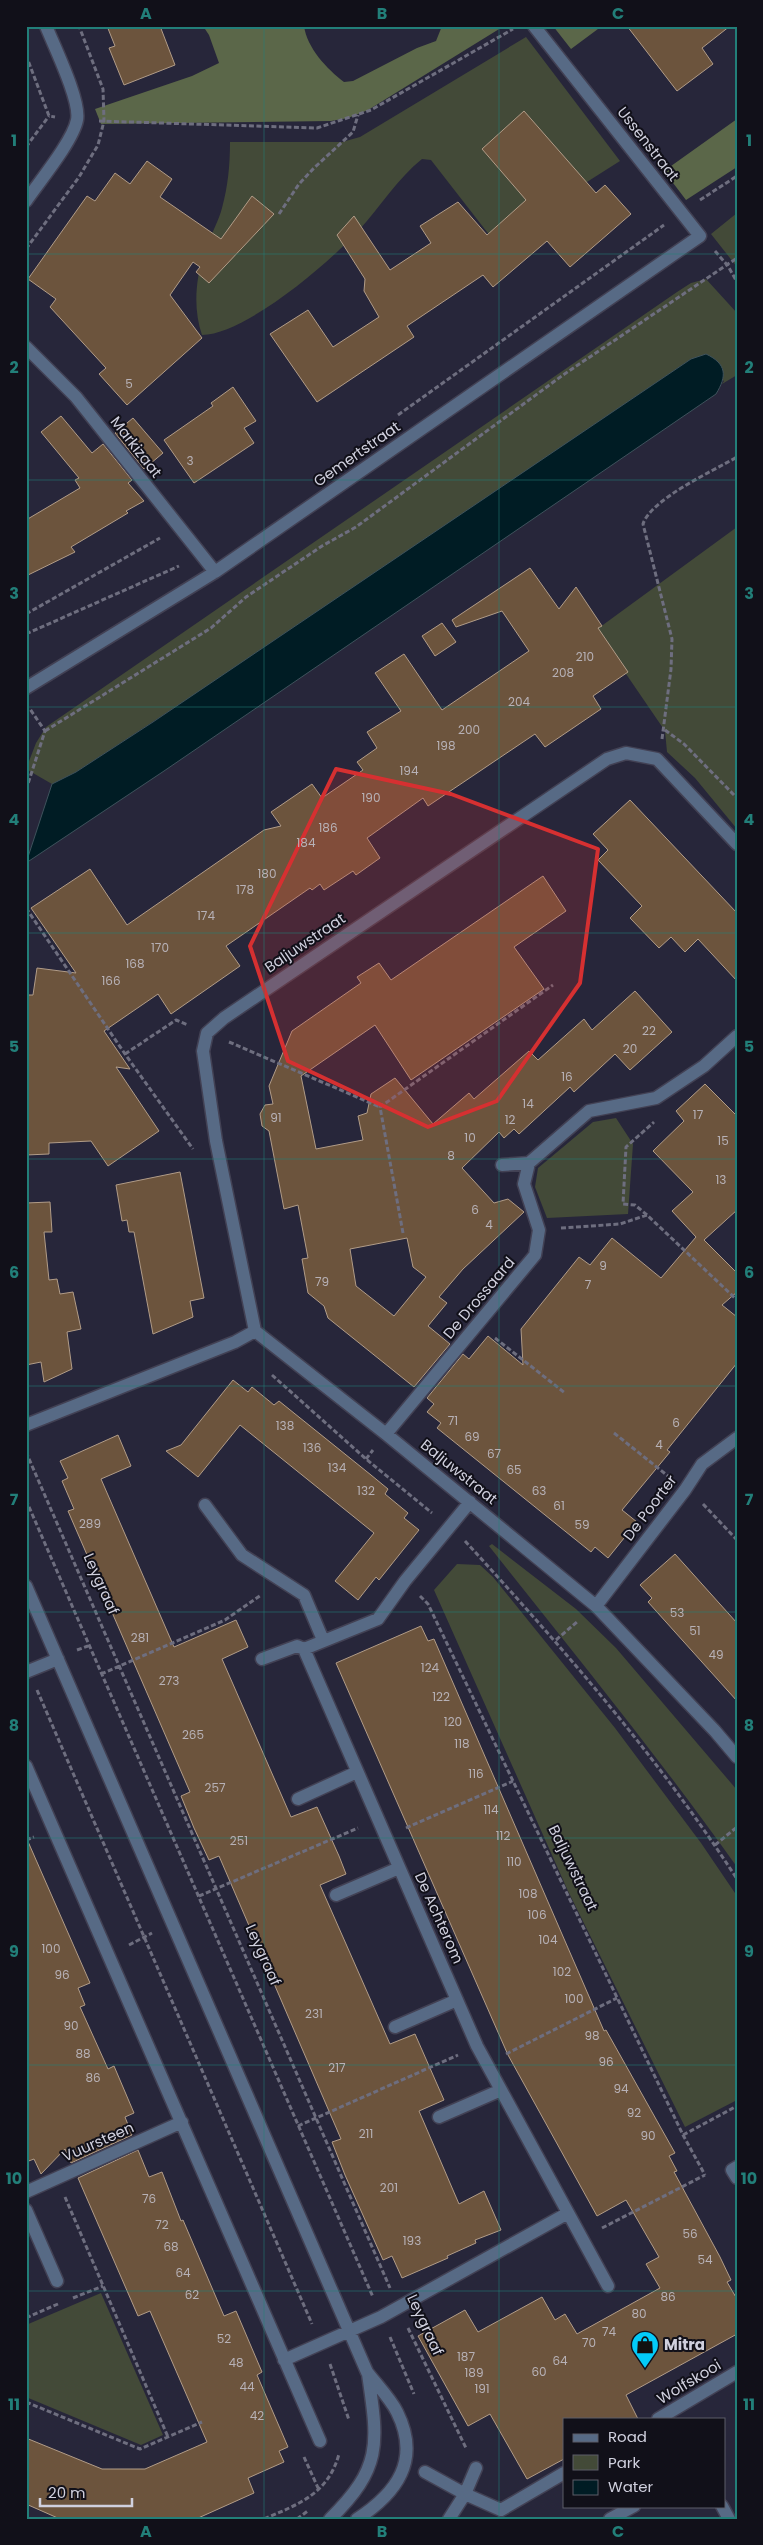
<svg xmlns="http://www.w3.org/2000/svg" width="763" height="2545" viewBox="0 0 763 2545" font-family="Poppins,sans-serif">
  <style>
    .green { fill: #434a38 }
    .forest { fill: #5b6749 }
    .water { fill: #001c24; stroke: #3e525c }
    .building { fill: #6c543d; stroke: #b19c88; fill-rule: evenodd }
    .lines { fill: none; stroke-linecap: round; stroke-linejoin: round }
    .minor-casing { stroke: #424154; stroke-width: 15 }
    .path { stroke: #6e6e7f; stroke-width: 3; stroke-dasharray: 5 2.5; stroke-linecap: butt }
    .minor { stroke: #576a85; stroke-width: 12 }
    .marked { fill: #d63031; fill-opacity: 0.2; stroke: #d63031; stroke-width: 4; stroke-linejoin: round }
    .grid { fill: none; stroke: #227f79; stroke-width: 1; stroke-opacity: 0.55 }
    .labels { text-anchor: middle; stroke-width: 4; stroke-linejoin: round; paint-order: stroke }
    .number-label { font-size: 12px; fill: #b7b1b6 }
    .street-label { font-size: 15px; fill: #d0d0de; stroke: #111019 }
    .poi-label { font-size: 15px; font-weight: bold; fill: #d0d0de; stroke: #111019; text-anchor: start }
    .neatline { fill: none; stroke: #227f79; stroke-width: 2 }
    .grid-label { font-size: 16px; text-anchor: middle; font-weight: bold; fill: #227f79 }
  </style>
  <rect width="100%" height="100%" fill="#27263a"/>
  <path class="green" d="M526 37 620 161 494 241 431 160 422 159C398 178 380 207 359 230 329 263 246 334 202 335 192 306 196 272 208 244 212 232 219 220 222 208 228 186 230 165 230 142H342L360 137Z
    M737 213V267L711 234Z
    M706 279 737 313V375L722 384 724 381 691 359 258 653 76 772 52 784 26 769 36 743 46 727 677 292 691 283Z
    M737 527V829L695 778 667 752 665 731 596 630Z
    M616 1118 633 1144 628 1214 547 1218 535 1187 538 1168 593 1122Z
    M492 1544 576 1609 616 1648 737 1790V1867C658 1756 573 1652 489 1546Z
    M457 1564 480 1565 493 1577 615 1728 701 1843 737 1896V2100L685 2127 568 1891 434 1590Z
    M101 2293 163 2435 141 2445 26 2397V2325Z"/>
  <path class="forest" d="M203 26H304C307 48 327 69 344 82L353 81 417 48 436 41 442 26H504L368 110 348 118 331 121 101 124 95 109 192 76 219 63 209 35Z
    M553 26H602L571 49Z
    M737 119V167L686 200 664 171Z"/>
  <path class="water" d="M706 354C727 364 727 376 716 394L164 771 26 863 52 784 76 772 153 722 691 359Z"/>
  <path class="building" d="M107 26H160L175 65 124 85 109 48 115 46Z
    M627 26H730L702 48 713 64 677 91Z
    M524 111 596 193 605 185 631 214 570 267 547 241 493 287 483 275 407 326 414 337 317 402 270 334 308 310 333 347 379 317 364 291 365 279 337 235 354 216 390 270 431 243 420 226 458 202 487 235 526 200 482 149Z
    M147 161 172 179 160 197 221 239 252 196 274 214 209 283 196 272 200 267 193 262 170 295 202 338 127 405 99 374 106 368 50 307 56 299 28 279 87 196 95 201 115 173 130 184Z
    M233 387 256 421 244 428 254 443 194 483 164 440 213 406 211 403Z
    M61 416 92 453 103 444 132 480 128 483 144 501 126 511 128 513 71 547 75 552 26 576V520L80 488 75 480 79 478 41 432Z
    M133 418 163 453 144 469 115 433Z
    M530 568 559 609 576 587 602 626 598 628 628 672 593 696 601 709 545 747 535 734 428 806 423 798 367 838 380 858 356 875 353 871 324 890 320 884 312 890 310 888 226 946 240 966 171 1014 158 994 104 1031 130 1069 116 1067 159 1131 108 1166 91 1141 49 1143V1154L26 1155V995H33L37 968 76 973 31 908 90 869 127 925 264 830 281 826 271 812 312 784 322 798 363 770 357 762 377 748 367 732 401 711 375 673 404 654 442 710 529 651 502 611 456 627 452 620Z
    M442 623 456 642 435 656 422 636Z
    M630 800 737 913V981L698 939 685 952 671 937 659 948 630 918 642 906 598 860 608 850 593 834Z
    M543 876 566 911 514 947 544 989 411 1080 375 1025 301 1076 316 1149 363 1140 358 1116 367 1113 371 1094 395 1078 433 1124 469 1093 474 1099 529 1051 538 1060 584 1019 592 1030 635 991 672 1032 630 1070 615 1054 574 1092 570 1087 519 1134 514 1129 504 1138 499 1132 462 1168 494 1203 508 1199 524 1212 463 1269 439 1297 447 1303 428 1326 450 1344 414 1387 328 1318 324 1306 308 1293 302 1259 308 1258 298 1205 284 1209 269 1131 262 1126 260 1114 265 1105 273 1104 269 1086 292 1031 361 983 357 977 379 963 391 980ZM407 1238 413 1267 426 1277 394 1316 356 1286 350 1249Z
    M705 1084 737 1116V1210L704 1240 737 1273V1292L722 1305 737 1317V1363L667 1450 670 1452 622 1510 637 1522 608 1558 595 1547 591 1552 437 1428 441 1423 427 1412 434 1404 427 1398 463 1354 469 1359 488 1336 523 1365 521 1329 579 1257 590 1265 612 1238 661 1278 696 1237 672 1211 693 1192 653 1151 684 1121 676 1111Z
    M180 1172 204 1298 190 1301 193 1317 153 1334 134 1232H129L127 1220 122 1221 116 1185Z
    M50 1202 52 1232H44L49 1280 57 1279 60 1294 73 1292 81 1329 67 1332 72 1369 44 1382 41 1362 26 1365V1203Z
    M233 1380 248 1392 252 1387 274 1405 279 1401 371 1475 388 1489 385 1494 408 1513 404 1518 419 1530 379 1580 376 1577 358 1600 335 1581 374 1533 240 1425 198 1477 166 1451 181 1445Z
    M118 1435 131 1466 101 1479 174 1647 236 1620 248 1647 222 1659 291 1817 317 1807 339 1856 346 1874 320 1885 361 1978 390 2044 415 2034 444 2100 419 2111 459 2204 484 2191 501 2230 475 2240 476 2243 447 2256 448 2258 402 2278 392 2256 383 2260 345 2175 332 2142 341 2139 219 1856 209 1860 194 1828 181 1796 190 1792 68 1511 74 1509 62 1481 68 1478 60 1461Z
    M675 1554 737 1623V1701L648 1602 652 1598 640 1585Z
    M421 1626 428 1641 434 1639 604 2031 606 2030 675 2153 669 2156 677 2171 674 2172 720 2257 731 2280 727 2282 737 2299V2334L626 2395 638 2419H564V2459L527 2479 490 2414 468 2426 418 2336 465 2310 478 2332 542 2297 555 2320 565 2314 577 2334 660 2288 646 2264 659 2257 626 2200 597 2216 508 2055 336 1663Z
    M26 1837 90 1983 78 1988 85 2005 80 2007 108 2069 114 2066 134 2113 125 2117 132 2135 71 2163 65 2149 41 2174 34 2159 26 2162Z
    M138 2150 149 2177 162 2172 181 2221 183 2220 224 2316 236 2311 262 2372 257 2375 288 2447 279 2451 284 2462 248 2478 254 2493 196 2519H60L26 2504V2438L102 2469H145L207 2442 150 2311 138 2316 78 2178Z"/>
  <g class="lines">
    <defs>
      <path id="minor" d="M26 201C39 182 73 141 77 120 81 101 54 46 46 26
        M26 347 76 397 215 572
        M26 688 215 572 700 236 534 26
        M737 844 657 759 626 753 607 759 224 1018 207 1033 203 1051 216 1141 255 1331 386 1434 596 1606 715 1731 737 1757
        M502 1165 529 1163
        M26 1425 235 1342 255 1331
        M386 1434 535 1255 539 1230 524 1184 529 1163 589 1111 656 1098 704 1066 737 1036
        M205 1505 242 1555 304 1595 323 1640
        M26 1586 367 2372C377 2385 390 2398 397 2412 421 2460 397 2493 357 2519
        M596 1606 685 1490 702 1464 737 1438
        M304 1649 477 2046 608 2286
        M304 1649 378 1619 405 1581 470 1502
        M262 1659 297 1646 304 1649
        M26 1672 58 1659
        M26 1766 320 2441
        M298 1799 357 1772
        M336 1895 399 1868
        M395 2027 457 2000
        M439 2117 501 2090
        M737 2167 732 2170 737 2178
        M26 2192 182 2122
        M26 2210 57 2281
        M284 2360 381 2317 568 2213
        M658 2419 737 2372
        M425 2472 465 2494 501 2510 564 2473
        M722 2506 729 2519
        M330 2519C383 2467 378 2443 368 2374
        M449 2519 465 2494 476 2468
        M610 2519 634 2506"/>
    </defs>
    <use href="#minor" class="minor-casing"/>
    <path class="path" d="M26 55 49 116 55 117
      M99 121 317 128 371 110 513 29
      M26 147 49 116
      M700 200 737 176
      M279 214 299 184 314 168 353 132 358 115
      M26 249 79 177 98 145 104 121 103 89 79 26
      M715 251 728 266 737 282
      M398 415 664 225
      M26 614 160 538
      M26 634 179 566
      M665 730 684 744 737 798
      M45 731 211 628 246 597 322 546 356 527 563 375 737 258
      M662 739 671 669 672 639 643 524C651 499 713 471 737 457
      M26 790 45 731 30 709
      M26 908 125 1054 193 1149
      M229 1042 380 1107
      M125 1054 176 1020 188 1025
      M647 1215 635 1205 623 1204 626 1147 654 1122
      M561 1228 620 1224 647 1215 737 1300
      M403 1233 380 1107 553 985
      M495 1338 565 1393
      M272 1375 366 1459 432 1513
      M614 1433 668 1476
      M26 1452 390 2288
      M366 1459 373 1450
      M26 1500 373 2297
      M703 1504 737 1540
      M465 1541C563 1648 658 1757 737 1879
      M420 1596 428 1604 683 2135 705 2175
      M556 1640 578 1621
      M77 1650 88 1646
      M101 1674 225 1620 261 1595
      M37 1690 312 2324
      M406 1828 513 1781
      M26 1840 34 1837
      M715 1845 737 1827
      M199 1896 358 1828
      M129 1945 152 1933
      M506 2054 617 1998
      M298 2126 458 2055
      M683 2135 737 2106
      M65 2197 168 2437
      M602 2228 705 2175
      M73 2298 103 2286
      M26 2318 58 2304
      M408 2328 466 2448
      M390 2337 414 2394
      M330 2364 349 2420
      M26 2402 140 2449 202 2422
      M304 2457 319 2490
      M264 2519C299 2504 328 2494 339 2454
      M297 2519 309 2510"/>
    <use href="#minor" class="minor"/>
  </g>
  <path class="marked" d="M336 769 451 794 598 849 580 983 497 1101 428 1127 288 1061 250 946Z"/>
  <path class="grid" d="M264 26V2519M499 26V2519M26 254H737M26 480H737M26 707H737M26 933H737M26 1159H737M26 1386H737M26 1612H737M26 1838H737M26 2065H737M26 2291H737"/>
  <defs>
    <symbol id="shop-pin" viewBox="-11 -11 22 30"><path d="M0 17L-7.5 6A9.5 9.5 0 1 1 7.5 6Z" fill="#03cbf9" stroke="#111019"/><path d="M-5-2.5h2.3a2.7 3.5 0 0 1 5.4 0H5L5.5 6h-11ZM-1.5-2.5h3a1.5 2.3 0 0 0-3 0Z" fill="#111"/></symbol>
  </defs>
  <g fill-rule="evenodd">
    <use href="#shop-pin" x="629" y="2329" width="32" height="43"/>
  </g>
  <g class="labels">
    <g class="number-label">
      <text x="129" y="388">5</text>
      <text x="190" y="465">3</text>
      <text x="585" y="661">210</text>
      <text x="563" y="677">208</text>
      <text x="519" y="706">204</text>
      <text x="469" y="734">200</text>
      <text x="446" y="750">198</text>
      <text x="409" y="775">194</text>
      <text x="371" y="802">190</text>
      <text x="328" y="832">186</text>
      <text x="306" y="847">184</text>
      <text x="267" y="878">180</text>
      <text x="245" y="894">178</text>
      <text x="206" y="920">174</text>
      <text x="160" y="952">170</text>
      <text x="135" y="968">168</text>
      <text x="111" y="985">166</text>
      <text x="649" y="1035">22</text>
      <text x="630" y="1053">20</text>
      <text x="567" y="1081">16</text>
      <text x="528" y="1108">14</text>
      <text x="698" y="1119">17</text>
      <text x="276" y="1122">91</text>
      <text x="510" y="1124">12</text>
      <text x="470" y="1142">10</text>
      <text x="723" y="1145">15</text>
      <text x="451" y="1160">8</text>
      <text x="721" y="1184">13</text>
      <text x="475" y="1214">6</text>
      <text x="489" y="1229">4</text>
      <text x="603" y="1270">9</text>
      <text x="322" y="1286">79</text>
      <text x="588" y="1289">7</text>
      <text x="453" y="1425">71</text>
      <text x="676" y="1427">6</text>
      <text x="285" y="1430">138</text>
      <text x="472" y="1441">69</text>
      <text x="659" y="1449">4</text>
      <text x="312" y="1452">136</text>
      <text x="494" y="1458">67</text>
      <text x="337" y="1472">134</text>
      <text x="514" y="1474">65</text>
      <text x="366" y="1495">132</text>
      <text x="539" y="1495">63</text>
      <text x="559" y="1510">61</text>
      <text x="90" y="1528">289</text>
      <text x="582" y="1529">59</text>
      <text x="677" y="1617">53</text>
      <text x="695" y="1635">51</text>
      <text x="140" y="1642">281</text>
      <text x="716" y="1659">49</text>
      <text x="430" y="1672">124</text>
      <text x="169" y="1685">273</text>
      <text x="441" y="1701">122</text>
      <text x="453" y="1726">120</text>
      <text x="193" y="1739">265</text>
      <text x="462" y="1748">118</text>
      <text x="476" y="1778">116</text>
      <text x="215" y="1792">257</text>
      <text x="491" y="1814">114</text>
      <text x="503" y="1840">112</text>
      <text x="239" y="1845">251</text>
      <text x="514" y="1866">110</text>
      <text x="528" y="1898">108</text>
      <text x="537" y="1919">106</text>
      <text x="548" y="1944">104</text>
      <text x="51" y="1953">100</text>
      <text x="562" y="1976">102</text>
      <text x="62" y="1979">96</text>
      <text x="574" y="2003">100</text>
      <text x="314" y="2018">231</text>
      <text x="71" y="2030">90</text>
      <text x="592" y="2040">98</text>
      <text x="83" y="2058">88</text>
      <text x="606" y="2066">96</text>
      <text x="337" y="2072">217</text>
      <text x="93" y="2082">86</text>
      <text x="621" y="2093">94</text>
      <text x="634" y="2117">92</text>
      <text x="366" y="2138">211</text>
      <text x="648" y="2140">90</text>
      <text x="389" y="2192">201</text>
      <text x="149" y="2203">76</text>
      <text x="162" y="2229">72</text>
      <text x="690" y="2238">56</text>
      <text x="412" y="2245">193</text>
      <text x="171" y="2251">68</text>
      <text x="705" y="2264">54</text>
      <text x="183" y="2277">64</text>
      <text x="192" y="2299">62</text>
      <text x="668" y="2301">86</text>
      <text x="639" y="2318">80</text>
      <text x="609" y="2336">74</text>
      <text x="224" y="2343">52</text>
      <text x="589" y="2347">70</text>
      <text x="466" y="2361">187</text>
      <text x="560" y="2365">64</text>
      <text x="236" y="2367">48</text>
      <text x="539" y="2376">60</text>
      <text x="474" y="2377">189</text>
      <text x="247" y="2391">44</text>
      <text x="482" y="2393">191</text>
      <text x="257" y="2420">42</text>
    </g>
    <g class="street-label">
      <text transform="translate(648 144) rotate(52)" y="5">Ussenstraat</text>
      <text transform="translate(136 447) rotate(52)" y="5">Markizaat</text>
      <text transform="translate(357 454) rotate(-35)" y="5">Gemertstraat</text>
      <text transform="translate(305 943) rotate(-34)" y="5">Baljuwstraat</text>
      <text transform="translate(479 1298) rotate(-50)" y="5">De Drossaard</text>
      <text transform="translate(459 1472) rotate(39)" y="5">Baljuwstraat</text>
      <text transform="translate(650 1508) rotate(-53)" y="5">De Poorter</text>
      <text transform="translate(101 1584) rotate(66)" y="5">Leygraaf</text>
      <text transform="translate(573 1868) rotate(64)" y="5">Baljuwstraat</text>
      <text transform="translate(439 1918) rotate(66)" y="5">De Achterom</text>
      <text transform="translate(263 1955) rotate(66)" y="5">Leygraaf</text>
      <text transform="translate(98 2142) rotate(-24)" y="5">Vuursteen</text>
      <text transform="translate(425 2325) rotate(65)" y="5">Leygraaf</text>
      <text transform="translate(689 2382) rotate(-31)" y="5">Wolfskooi</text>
    </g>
    <g class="poi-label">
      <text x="664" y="2350">Mitra</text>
    </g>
  </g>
  <rect width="763" height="2545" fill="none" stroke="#111019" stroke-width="55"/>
  <rect x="563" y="2418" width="162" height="90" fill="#111019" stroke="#5d5d68"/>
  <rect x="573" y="2434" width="25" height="8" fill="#576a85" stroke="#5d5d68"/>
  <text x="608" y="2442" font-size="15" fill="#d0d0de">Road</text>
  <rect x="573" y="2455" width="25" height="15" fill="#434a38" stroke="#5d5d68"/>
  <text x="608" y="2468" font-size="15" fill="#d0d0de">Park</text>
  <rect x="573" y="2480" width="25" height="15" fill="#001c24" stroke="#5d5d68"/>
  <text x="608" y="2492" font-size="15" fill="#d0d0de">Water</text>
  <path d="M40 2498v8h92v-8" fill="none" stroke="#d0d0de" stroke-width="2.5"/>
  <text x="48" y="2498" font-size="15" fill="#d0d0de" stroke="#111019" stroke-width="4" paint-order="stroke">20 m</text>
  <rect x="28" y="28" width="708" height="2490" class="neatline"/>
  <g class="grid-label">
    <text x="146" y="19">A</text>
    <text x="382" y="19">B</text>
    <text x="618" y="19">C</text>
    <text x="14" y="146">1</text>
    <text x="749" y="146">1</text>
    <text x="14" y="373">2</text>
    <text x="749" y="373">2</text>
    <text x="14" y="599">3</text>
    <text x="749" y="599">3</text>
    <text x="14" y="825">4</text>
    <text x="749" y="825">4</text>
    <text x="14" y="1052">5</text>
    <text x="749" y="1052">5</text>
    <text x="14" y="1278">6</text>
    <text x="749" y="1278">6</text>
    <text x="14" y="1505">7</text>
    <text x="749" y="1505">7</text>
    <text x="14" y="1731">8</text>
    <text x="749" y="1731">8</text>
    <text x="14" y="1957">9</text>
    <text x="749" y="1957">9</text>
    <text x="14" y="2184">10</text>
    <text x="749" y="2184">10</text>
    <text x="14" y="2410">11</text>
    <text x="749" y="2410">11</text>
    <text x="146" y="2537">A</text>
    <text x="382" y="2537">B</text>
    <text x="618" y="2537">C</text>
  </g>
</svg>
